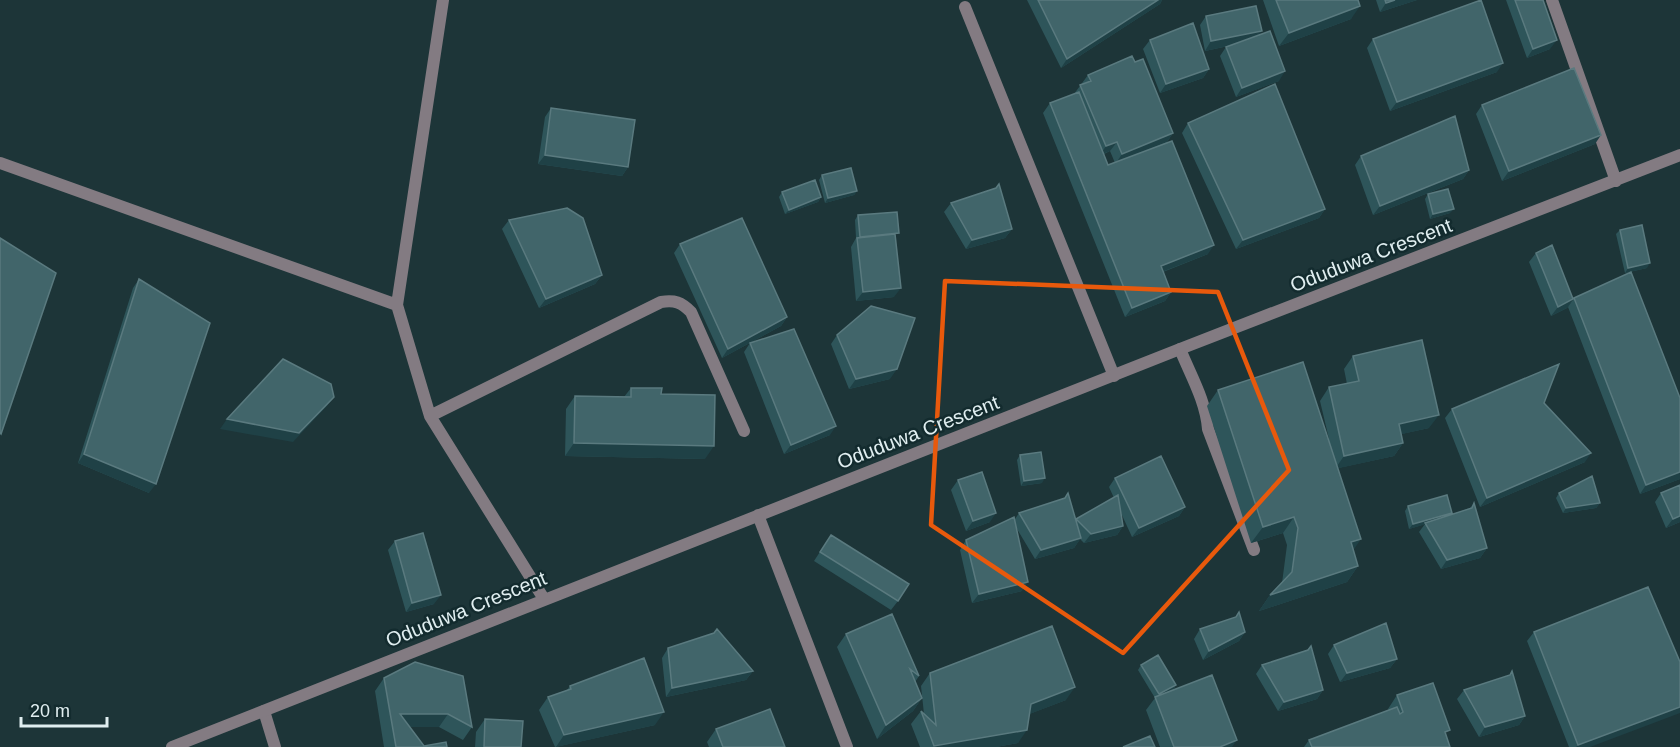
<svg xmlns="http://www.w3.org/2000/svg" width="1680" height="747" viewBox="0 0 1680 747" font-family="Helvetica,sans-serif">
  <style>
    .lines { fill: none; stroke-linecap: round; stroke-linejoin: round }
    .lane { stroke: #837b82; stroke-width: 12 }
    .street { stroke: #837b82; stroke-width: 12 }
    .wall { fill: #2e555a; fill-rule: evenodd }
    .shaded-wall { fill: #1f4146 }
    .building { fill: #41656a; stroke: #5a7a7f; stroke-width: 1.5 }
    .marked { fill: none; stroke: #e8590c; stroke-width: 4.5; stroke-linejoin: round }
    .labels { text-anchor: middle; stroke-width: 5; stroke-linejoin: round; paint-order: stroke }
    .street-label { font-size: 20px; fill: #e0eef0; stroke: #132b2e }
  </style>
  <rect width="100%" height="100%" fill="#1d3538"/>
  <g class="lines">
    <path class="lane" d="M965 7 1114 376
      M1180 349C1190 374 1206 401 1208 429L1254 550
      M264 711 275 747"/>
    <path class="street" d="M443 0 397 305 430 416 544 599
      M1552 0 1616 181
      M0 163 397 305
      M430 416 661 302C675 300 681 302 691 312L744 431
      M758 515 847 747
      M172 747 1180 349 1680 155"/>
  </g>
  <path class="wall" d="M1027 0H1162L1160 4 1061 68Z
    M1263 0H1358L1351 19 1279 46Z
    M1376 0H1417L1380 12Z
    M1506 0H1543L1550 49 1527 58Z
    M1206 16 1259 35 1279 81 1236 97 1220 56 1226 47 1233 45 1205 51 1200 25Z
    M1373 39 1497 72 1390 111 1367 48Z
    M1150 40 1209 69 1203 78 1160 93 1143 49Z
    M1135 62 1173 133 1167 142 1208 254 1163 272 1171 292 1165 301 1125 317 1043 113 1050 103 1074 94 1088 75ZM1110 151 1115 163 1108 165 1104 154Z
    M1482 105 1595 144 1502 181 1476 114Z
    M551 108 628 167 622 176 538 164 545 117Z
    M1188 123 1325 209 1319 218 1236 249 1182 133Z
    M1361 156 1469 170 1463 179 1373 215 1355 165Z
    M822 175 857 191 854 195 825 203 819 180Z
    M999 184 1012 229 1005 238 966 249 944 212 951 203 996 188Z
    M782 192 821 197 818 202 785 214 779 197Z
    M1428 194 1450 213 1430 219 1425 199Z
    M858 215 896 237 894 297 856 301 851 247 856 238 855 220Z
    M509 220 602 275 595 284 539 308 502 229Z
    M1620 230 1647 268 1625 273 1616 234Z
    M680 244 787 317 781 326 722 358 674 253Z
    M1536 253 1573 299 1567 308 1551 316 1529 262Z
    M139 279 149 493 78 463 133 288Z
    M1574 298 1680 479 1640 494 1568 307Z
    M837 335 890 379 849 389 831 344Z
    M750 343 830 435 784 454 744 352Z
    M1353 356 1429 428 1401 434 1403 443 1394 456 1338 468 1353 550 1358 566 1347 582 1259 611 1270 595 1282 583 1287 545 1283 533 1251 543 1207 406 1218 390 1329 439 1320 401 1329 387 1347 384 1344 369Z
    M631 388 661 394 705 459 565 456 566 409 575 396 624 397Z
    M1544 403 1585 462 1480 507 1445 418 1452 409Z
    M1020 455 1042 483 1021 486 1017 460Z
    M1115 478 1185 507 1179 516 1132 537 1121 513 1123 526 1117 535 1084 543 1080 539 1074 548 1035 559 1017 529 1022 591 972 603 960 550 966 540 1015 519 1019 513 1065 498 1068 493 1075 520 1114 498 1109 487Z
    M958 480 990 522 966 531 951 490Z
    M1680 485V522L1666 528 1655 502 1661 493Z
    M1559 493 1600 503 1596 508 1563 513 1556 498Z
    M1474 503 1487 548 1480 558 1441 569 1419 532 1425 524 1409 529 1405 511 1408 506 1452 513 1450 515 1470 508Z
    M831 535 898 601 891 610 814 561Z
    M395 541 434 604 406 612 388 550Z
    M892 614 919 676 915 682 922 698 913 711 877 739 837 647 846 634Z
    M1200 629 1245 632 1239 641 1203 660 1194 639Z
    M1534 632 1590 747H1569L1527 641Z
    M1334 645 1397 659 1390 668 1340 682 1328 654Z
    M1311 646 1323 690 1317 699 1278 711 1256 674 1262 665 1307 650Z
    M668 648 753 671 746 680 666 697 662 658Z
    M1141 665 1176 685 1173 690 1167 693 1232 747H1160L1146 710 1155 698 1138 670Z
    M930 673 1066 700 1029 714 1018 743 996 747H920L911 724 921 711 924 714 921 686Z
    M384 678 472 727 463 740 439 727H410L424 746 447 747H384L375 691Z
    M570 686 655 725 555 747 539 710 548 697 567 690Z
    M1464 690 1525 716 1519 725 1479 737 1457 699Z
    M1397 695 1446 736 1450 747H1304L1309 740 1389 710 1388 709Z
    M485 719 521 747H475L476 732Z
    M716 729 785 747H709L707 742Z"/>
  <path class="shaded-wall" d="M1158 0H1162L1160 4 1061 68 1067 59Z
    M1395 0H1417L1380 12 1386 3Z
    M1360 6 1351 19 1279 46 1289 33Z
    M1262 31 1255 40 1205 51 1211 41Z
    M1557 40 1550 49 1527 58 1533 49Z
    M1503 63 1497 72 1390 111 1397 102Z
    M1209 69 1203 78 1160 93 1166 84Z
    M1285 71 1279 81 1236 97 1242 88Z
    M1173 133 1167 142 1116 163 1122 154Z
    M1601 135 1595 144 1502 181 1509 171Z
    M1117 142 1110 151 1100 155 1106 146Z
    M545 155 628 167 622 176 538 164Z
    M1469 170 1463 179 1373 215 1380 206Z
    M857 191 854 195 825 203 828 198Z
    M821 197 818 202 785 214 789 210Z
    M1325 209 1319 218 1236 249 1243 240Z
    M1454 209 1450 213 1430 219 1433 214Z
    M1012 229 1005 238 966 249 972 240Z
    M1214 245 1208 254 1154 275 1161 266Z
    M1650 263 1647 268 1625 273 1628 268Z
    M602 275 595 284 539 308 546 299Z
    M901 288 894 297 856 301 863 292Z
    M1171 292 1165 301 1125 317 1132 308Z
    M1573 299 1567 308 1551 316 1558 307Z
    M787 317 781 326 722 358 728 349Z
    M897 369 890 379 849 389 856 379Z
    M334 397 327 406 293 442 220 429 227 419Z
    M1439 415 1429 428 1389 437 1399 424Z
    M836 426 830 435 784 454 791 445Z
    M574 443 714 446 705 459 565 456Z
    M1403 443 1394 456 1335 469 1344 456Z
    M1591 453 1585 462 1480 507 1487 498Z
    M84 454 156 484 149 493 78 463Z
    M1680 472V479L1640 494 1646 485Z
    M1045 478 1042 483 1021 486 1024 481Z
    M1600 503 1596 508 1563 513 1566 508Z
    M1185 507 1179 516 1132 537 1139 528Z
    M996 513 990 522 966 531 973 521Z
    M1452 513 1448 518 1409 529 1413 524Z
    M1680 516V522L1666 528 1673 519Z
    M1294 517 1283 533 1251 543 1263 527Z
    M1123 526 1117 535 1084 543 1091 534Z
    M1081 538 1074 548 1035 559 1041 550Z
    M1361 539 1350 555 1351 542Z
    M1487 548 1480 558 1441 569 1447 560Z
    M1358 566 1347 582 1259 611 1270 595Z
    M1028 582 1022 591 972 603 979 594Z
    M441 595 434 604 406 612 412 603Z
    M1245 632 1239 641 1203 660 1209 651Z
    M1397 659 1390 668 1340 682 1347 673Z
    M753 671 746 680 666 697 672 688Z
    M1176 685 1173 690 1156 699 1159 694Z
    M1075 687 1066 700 1022 717 1031 704Z
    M1323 690 1317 699 1278 711 1284 702Z
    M922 698 913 711 877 739 886 725Z
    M1680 707V713L1590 747H1576L1578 745Z
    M664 712 655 725 556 747 564 735Z
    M400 714H448L439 727H392Z
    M1525 716 1519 725 1479 737 1485 727Z
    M1027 730 1018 743 996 747H933L934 746Z
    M1237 740 1232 747H1220Z"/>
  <path class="building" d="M1038 0H1158L1067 59Z
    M1276 0H1358L1360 6 1289 33Z
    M1385 0H1395L1386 3Z
    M1481 0 1503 63 1397 102 1373 39Z
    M1515 0H1543L1557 40 1533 49Z
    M1256 6 1262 31 1211 41 1206 16Z
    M1193 23 1209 69 1166 84 1150 40Z
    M1270 31 1285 71 1242 88 1226 47Z
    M1132 56 1135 62 1143 59 1173 133 1122 154 1117 142 1106 146 1080 85 1091 81 1088 75Z
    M1574 68 1601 135 1509 171 1482 105Z
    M1275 84 1325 209 1243 240 1188 123Z
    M1079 92 1108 165 1172 141 1214 245 1161 266 1171 292 1132 308 1050 103Z
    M551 108 635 120 628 167 545 155Z
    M1455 116 1469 170 1380 206 1361 156Z
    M851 168 857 191 828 198 822 175Z
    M815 180 821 197 789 210 782 192Z
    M999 184 1012 229 972 240 951 203 996 188Z
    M1448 189 1454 209 1433 214 1428 194Z
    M567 208 583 218 602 275 546 299 509 220Z
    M897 212 899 233 860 237 858 215Z
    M742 218 787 317 728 349 680 244Z
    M1642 225 1650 263 1628 268 1620 230Z
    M895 234 901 288 863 292 857 238Z
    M0 238 56 273 1 434 0 433Z
    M1552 245 1573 299 1558 307 1536 253Z
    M1631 272 1680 398V472L1646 485 1574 298Z
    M139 279 210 323 156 484 84 454Z
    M871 306 915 318 897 369 856 379 837 335Z
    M794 329 836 426 791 445 750 343Z
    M1422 340 1439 415 1399 424 1403 443 1344 456 1329 387 1359 381 1353 356Z
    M283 359 331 384 334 397 299 433 227 419Z
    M1303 362 1361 539 1351 542 1358 566 1270 595 1292 572 1298 528 1294 517 1263 527 1218 390Z
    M1559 364 1544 403 1591 453 1487 498 1452 409Z
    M631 388H662L661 394 715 395 714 446 574 443 575 396 631 397Z
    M1041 452 1045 478 1024 481 1020 455Z
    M1161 456 1185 507 1139 528 1115 478Z
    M982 472 996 513 973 521 958 480Z
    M1592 476 1600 503 1566 508 1559 493Z
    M1680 485V516L1673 519 1661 493Z
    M1068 493 1081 538 1041 550 1019 513 1065 498Z
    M1118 495 1123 526 1091 534 1076 519Z
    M1447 495 1452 513 1413 524 1408 506Z
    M1474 503 1487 548 1447 560 1425 523 1472 508Z
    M1014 517 1028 582 979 594 966 540Z
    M423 533 441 595 412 603 395 541Z
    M831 535 909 584 898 601 820 552Z
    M1648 587 1680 662V707L1578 745 1534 632Z
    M1239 612 1245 632 1209 651 1200 629 1236 617Z
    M892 614 919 676 910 669 922 698 886 725 846 634Z
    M1386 623 1397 659 1347 673 1334 645Z
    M1052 626 1075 687 1031 704 1027 730 934 746 921 711 936 725 930 673Z
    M717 629 753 671 672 688 668 648 714 633Z
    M1311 646 1323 690 1284 702 1262 665 1308 650Z
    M1158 655 1176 685 1159 694 1141 665Z
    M644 658 664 712 564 735 548 697 571 689 570 686Z
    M415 662 463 676 472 727 448 714H400L424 746 446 742 447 747H396L384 678Z
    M1512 671 1525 716 1485 727 1464 690 1510 675Z
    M1212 675 1237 740 1220 747H1174L1155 697Z
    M1433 683 1450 730 1445 732 1450 747H1312L1309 740 1397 707 1400 714 1403 712 1397 695Z
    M770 709 785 747H723L716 729Z
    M485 719 523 721 521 747H484Z
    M1150 736 1155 747H1123Z"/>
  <path class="marked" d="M945 281 1218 292 1289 470 1123 653 931 525Z"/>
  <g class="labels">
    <g class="street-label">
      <text transform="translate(1371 255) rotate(-21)" y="7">Oduduwa Crescent</text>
      <text transform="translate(918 432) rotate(-21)" y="7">Oduduwa Crescent</text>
      <text transform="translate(466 609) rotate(-22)" y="7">Oduduwa Crescent</text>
    </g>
  </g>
  <path d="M21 717v9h86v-9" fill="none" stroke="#e0eef0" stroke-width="3"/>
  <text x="30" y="717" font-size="18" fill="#e0eef0" stroke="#132b2e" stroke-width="4.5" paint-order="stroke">20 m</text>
</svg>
